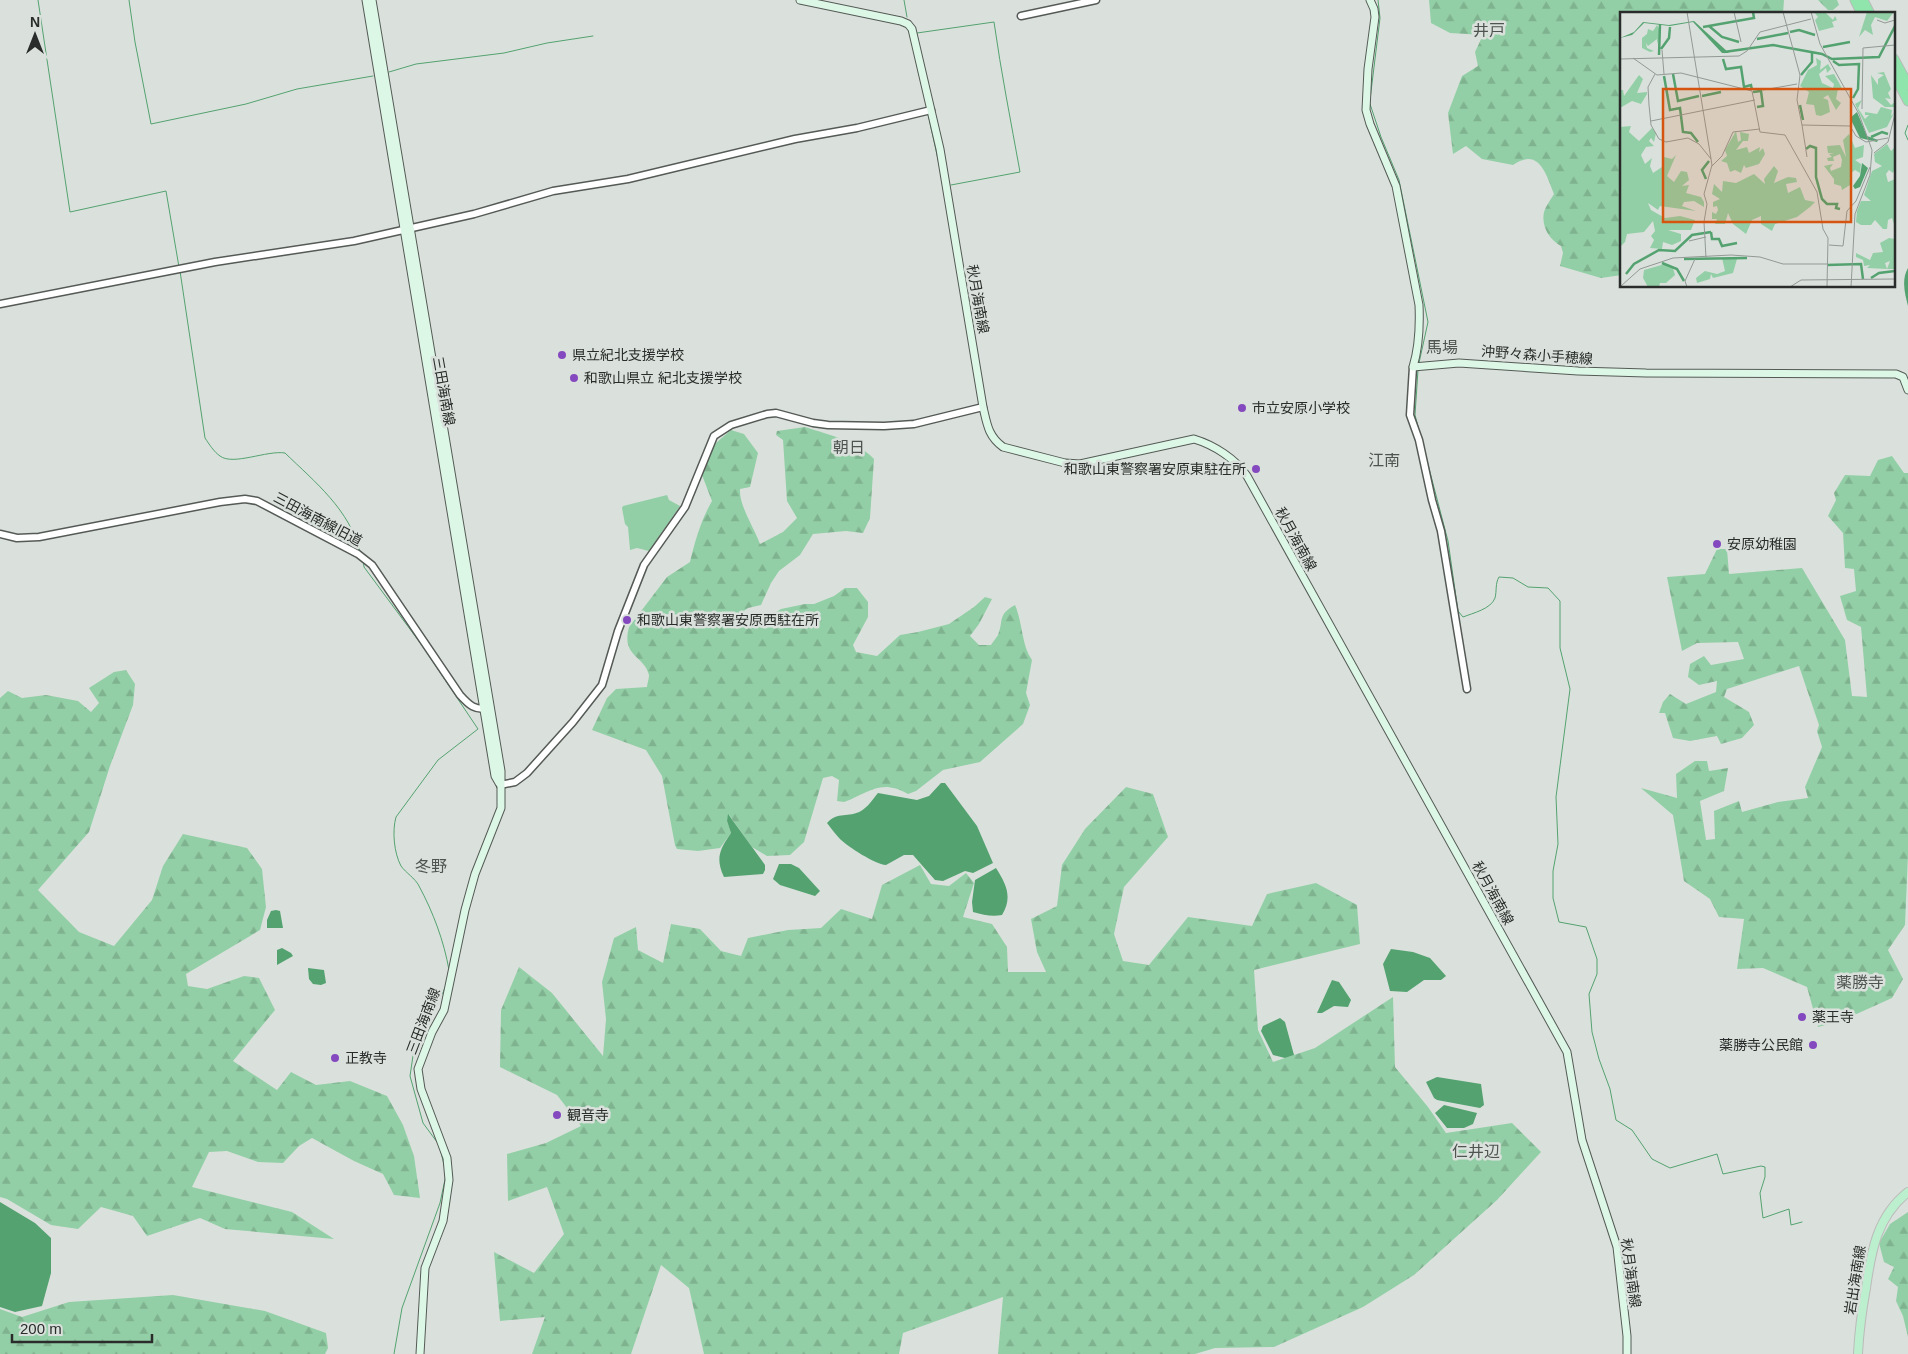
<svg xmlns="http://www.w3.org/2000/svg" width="1908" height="1354" viewBox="0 0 1908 1354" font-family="Arial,'Noto Sans JP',sans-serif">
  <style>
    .forest { fill: url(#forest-firs) }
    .green { fill: #93cfa6 }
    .water { fill: #54a270 }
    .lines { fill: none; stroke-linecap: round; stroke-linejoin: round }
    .stream { stroke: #54a270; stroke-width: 1 }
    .tertiary-casing { stroke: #555a56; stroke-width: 9 }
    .secondary-casing { stroke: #555a56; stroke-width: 9 }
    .primary-casing { stroke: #bbb; stroke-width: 10 }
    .motorway-casing { stroke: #bbb; stroke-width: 11 }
    .tertiary { stroke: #fff; stroke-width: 6 }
    .secondary { stroke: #ddf7e6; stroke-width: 7 }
    .primary { stroke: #bcefcd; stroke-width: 8 }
    .motorway { stroke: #8fe5ab; stroke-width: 9 }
    .poi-dot { fill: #8449bf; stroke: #dae1dc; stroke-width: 2 }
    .labels { text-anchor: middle; stroke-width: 5; stroke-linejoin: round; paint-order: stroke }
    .street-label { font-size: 14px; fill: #292c2a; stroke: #dae1dc }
    .poi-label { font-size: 14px; fill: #292c2a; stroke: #dae1dc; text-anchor: start }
    .quarter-label { font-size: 16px; fill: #4f5450; stroke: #dae1dc }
    .inset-river { fill: none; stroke: #54a270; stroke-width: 2.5 }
    .inset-road { fill: none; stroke: #939995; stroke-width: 1 }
    .view { fill: #d5540f; fill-opacity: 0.15; stroke: #d5540f; stroke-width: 2.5 }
    .inset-edge { fill: none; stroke: #292c2a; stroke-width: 2.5 }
  </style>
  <defs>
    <pattern id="forest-firs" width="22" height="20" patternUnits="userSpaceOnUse" patternTransform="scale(1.25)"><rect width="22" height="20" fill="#93cfa6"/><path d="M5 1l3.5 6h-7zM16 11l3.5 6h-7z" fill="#7fb28f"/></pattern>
  </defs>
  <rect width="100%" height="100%" fill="#dae1dc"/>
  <path class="forest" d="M1429 0H1784L1783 14H1622V275L1601 278 1560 266 1563 253 1561 246C1549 239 1541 226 1544 212 1546 206 1551 199 1554 194 1546 174 1539 147 1513 165L1482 159 1466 146 1453 154 1448 113 1462 76 1478 66 1475 52 1483 35 1450 33 1431 23Z
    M1818 0H1837L1839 5 1833 10H1828Z
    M805 427C829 435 856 440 874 459L870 518 863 533 846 531 813 534 800 555 779 571 771 583 761 605 748 608 737 616 736 624 742 627 759 623 781 609 805 604H814L834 596 845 588H857L868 602V617L853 645 856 652 877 656 900 635 918 632 949 624 974 607 985 597 992 599 979 624 970 636 979 645H991C993 642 996 638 998 635 1004 620 997 615 1015 605 1023 623 1021 644 1032 660L1026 693 1030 705 1023 724 980 762 943 770 916 791 908 794C880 778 869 793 844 802L837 801 839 780 832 776 823 778 804 842 790 855 767 856 752 847 729 815 727 821 731 833 720 848 698 851 677 849 675 845 662 776 646 750 592 730 607 698 616 689 647 687C647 684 649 679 649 675 644 655 621 657 629 627L667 577 690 562C695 541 701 520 712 501L702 475 709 454 716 443 731 430 744 434 758 453 750 487 740 489C739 506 754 527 760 544L783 532 797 518 787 501 783 440 776 435 777 431Z
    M1892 456 1904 473H1908V855L1905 925 1888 950 1903 979 1892 998 1841 1021 1818 1027 1807 987 1763 968 1737 969 1744 919 1719 917 1710 899 1684 881 1673 815 1641 788 1677 798 1676 774 1695 761H1707L1709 771 1728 768 1724 791 1700 801 1706 840 1715 839 1714 811 1739 801 1742 812 1778 802 1808 798 1805 787 1822 747 1817 731 1819 725 1799 666 1727 689 1724 697 1749 712 1754 725 1742 738 1721 744 1717 736 1690 741 1673 738 1665 713H1659L1663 702 1670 694 1686 704 1716 692 1717 681 1699 685 1688 677 1690 664 1704 656 1711 665 1744 659 1738 642 1697 643 1682 651 1667 577 1705 574 1717 549H1727L1729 574 1802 568 1845 640 1852 696 1867 697 1861 627 1847 620 1840 596 1856 591 1854 569 1845 568 1843 533 1828 516 1836 500 1834 493 1845 475 1870 476 1878 460Z
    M126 670 135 684 133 705 110 766 89 832 38 890 79 932 114 946 152 900 163 866 183 834 247 848 262 869 266 907 260 930 186 974 188 986 207 989 244 976 259 978 275 1010 233 1061 277 1090 291 1072 316 1085 350 1081 387 1096 403 1125 414 1156 420 1198 394 1195 383 1174 354 1161 312 1138 299 1146 283 1163 258 1162 227 1151 209 1152 192 1187 292 1212 334 1239 225 1229 200 1218 147 1236 133 1216 101 1207 78 1229 51 1225 7 1199 0 1197V698L8 691 22 698 46 695 78 701 91 712 99 703 89 688 114 672Z
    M1126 787 1153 794 1168 837 1124 887 1114 934 1123 961 1149 965 1188 917 1252 926 1267 894 1316 883 1357 905 1360 944 1254 970 1258 1030 1273 1062 1315 1048 1393 997 1395 1067 1428 1107 1446 1133 1512 1123 1541 1152 1497 1200 1414 1275 1363 1307 1274 1347 1215 1348 1195 1354H998L1003 1297 903 1333 899 1354H704L689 1288 661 1265 631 1354H532L545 1317 500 1321 494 1252 534 1273 564 1234 547 1187 508 1201 507 1154 546 1143 581 1126 557 1095 500 1067 501 1010 519 967 552 993 603 1056 606 1019 602 982 614 938 636 927 638 950 663 963 671 924 700 929 721 951 741 956 748 938 788 930 821 928 841 909 872 919 882 885 920 865 931 884 949 886 966 873 974 883 963 917 992 924 1007 947 1008 972H1046L1037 952 1031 919 1057 906 1062 865 1085 829Z
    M1908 1212V1337L1903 1316 1896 1301 1898 1287 1888 1279 1894 1267 1884 1262 1879 1243 1890 1224Z
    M173 1295 265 1311 326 1333 328 1348 325 1354H0V1309L22 1317 69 1302Z"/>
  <path class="green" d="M667 495 669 500 680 506 649 551 637 548 630 550 628 527 625 524 622 508 623 506Z"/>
  <path class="water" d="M1908 268V306C1905 294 1901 280 1908 268Z
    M941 783H945L977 826 993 863 973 873 965 871 943 881 935 880 913 855H904L886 865C875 864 848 847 840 839 835 834 831 828 827 823 838 811 848 818 861 811 868 807 873 799 878 793L917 800 929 796Z
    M728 814 765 865V870L763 874 724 877C715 858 720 849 731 833L727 821Z
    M779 864H791L799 868 820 891 815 896 780 885 773 879Z
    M996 868C1006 884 1013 897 1002 915 992 917 984 915 973 912L972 902 975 880Z
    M276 910 280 911 283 928H267V920L271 911Z
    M282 948 291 953 293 956 277 965V950Z
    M1391 949 1413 952 1430 958 1446 976 1441 980H1424L1407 992 1390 991 1383 964Z
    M308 968 324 970 326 983 321 985 313 984 309 979Z
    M1332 980 1339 982 1351 1000 1348 1007 1334 1006 1322 1013H1317Z
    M1280 1018 1285 1022 1294 1055 1285 1058 1273 1055 1261 1031 1263 1026Z
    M1437 1077 1481 1084 1484 1105 1480 1108 1437 1100 1434 1098 1426 1082Z
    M1444 1105 1477 1113 1473 1124 1464 1128H1447L1435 1113Z
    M0 1202 35 1223 51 1238V1273L42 1306 15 1312 0 1307Z"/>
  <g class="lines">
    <path class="stream" d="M38 0 70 212 166 191 179 267
      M129 0 135 42 151 124 246 104 297 89 373 76
      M904 0 907 17
      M917 33 994 22C1001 72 1011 122 1020 172L951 185
      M389 72 416 64 504 53 547 43 593 36
      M1370 100 1380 18 1378 0
      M1370 104 1381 137 1399 180 1428 322 1419 363
      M928 114 939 164
      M1908 125 1905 133 1908 140
      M180 271 205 438C209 444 214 452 220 456 233 466 267 450 285 453 315 482 350 510 360 552
      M1418 370 1415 415 1448 541 1458 611 1463 617C1473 613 1491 609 1495 598 1497 590 1495 584 1499 577L1513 578 1528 587 1548 588 1560 601V648L1570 689 1556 797 1558 844 1553 871V898L1559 922 1586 927 1597 959V974L1589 994 1592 1032 1599 1059 1610 1089 1616 1120 1632 1130 1652 1159 1670 1168 1717 1154 1723 1174 1761 1166 1765 1167V1177L1760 1193 1763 1218 1789 1209 1791 1225 1802 1222
      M363 560 364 567 421 644 478 729 438 760 396 817C392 831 394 853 401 866 406 873 415 878 419 886 433 912 444 941 449 970
      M437 1142 423 1123 410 1076 414 1049 445 988
      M440 1148 445 1169
      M394 1354 402 1308 440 1203 446 1175"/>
    <defs>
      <path id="tertiary" d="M1021 16 1096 0
        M0 304 215 262 354 241 474 214 553 191 628 179 795 139 857 128 931 110
        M1413 367 1410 415 1419 440 1432 500 1441 531 1467 689
        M0 534 17 538 39 537 220 502 245 499 257 501 358 554 372 565 460 695C469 705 475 711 489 708
        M500 785 515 782 527 773 573 722 602 685 618 631 644 565 685 507 714 436 731 425 767 414 776 413 813 423 828 425 884 426 914 424 983 407"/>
      <path id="secondary" d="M366 0 491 752 495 776 499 783
        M372 0 501 771V808L475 874 465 910 444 1010 432 1032 418 1069 421 1089 447 1158 449 1180 443 1221 425 1268 420 1354
        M800 0 901 21 908 24 912 29 940 149 983 407C987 424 988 436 1003 447L1065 463 1080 464 1194 439C1214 445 1236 459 1247 476L1567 1052 1582 1140 1617 1247 1627 1336V1354
        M1370 0 1374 9 1375 17 1368 69 1366 110 1370 124 1396 186 1419 305C1420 327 1419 347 1413 367L1459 363 1578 371 1646 373 1896 374 1903 377 1908 390"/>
      <path id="primary" d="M1858 1354C1859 1332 1862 1310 1866 1288 1871 1252 1877 1216 1908 1192"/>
      <path id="motorway" d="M1855 0 1862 14
        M1863 0 1870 14
        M1894 59 1908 85
        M1894 74 1908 101"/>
    </defs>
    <use href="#tertiary" class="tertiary-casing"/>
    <use href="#secondary" class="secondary-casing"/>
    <use href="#primary" class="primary-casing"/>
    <use href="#motorway" class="motorway-casing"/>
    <use href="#tertiary" class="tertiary"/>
    <use href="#secondary" class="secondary"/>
    <use href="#primary" class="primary"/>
    <use href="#motorway" class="motorway"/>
  </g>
  <g class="poi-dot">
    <circle cx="562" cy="355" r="5"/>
    <circle cx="574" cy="378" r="5"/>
    <circle cx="1242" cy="408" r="5"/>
    <circle cx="1256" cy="469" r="5"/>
    <circle cx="1717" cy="544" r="5"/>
    <circle cx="627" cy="620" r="5"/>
    <circle cx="1802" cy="1017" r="5"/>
    <circle cx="1813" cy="1045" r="5"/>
    <circle cx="335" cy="1058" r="5"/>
    <circle cx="557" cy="1115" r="5"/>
  </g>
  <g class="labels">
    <g class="street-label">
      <text transform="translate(978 299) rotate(80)" y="5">秋月海南線</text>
      <text transform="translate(1537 355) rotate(4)" y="5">沖野々森小手穂線</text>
      <text transform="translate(444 391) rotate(80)" y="5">三田海南線</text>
      <text transform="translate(318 519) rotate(28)" y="5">三田海南線旧道</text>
      <text transform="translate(1296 539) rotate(61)" y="5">秋月海南線</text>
      <text transform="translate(1493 893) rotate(61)" y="5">秋月海南線</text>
      <text transform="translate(423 1021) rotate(-69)" y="5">三田海南線</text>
      <text transform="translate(1631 1273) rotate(82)" y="5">秋月海南線</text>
      <text transform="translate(1855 1280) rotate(-81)" y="5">岩出海南線</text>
    </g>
    <g class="poi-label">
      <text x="572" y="360">県立紀北支援学校</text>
      <text x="584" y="383">和歌山県立 紀北支援学校</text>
      <text x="1252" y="413">市立安原小学校</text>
      <text x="1246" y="474" text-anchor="end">和歌山東警察署安原東駐在所</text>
      <text x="1727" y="549">安原幼稚園</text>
      <text x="637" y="625">和歌山東警察署安原西駐在所</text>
      <text x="1812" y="1022">薬王寺</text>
      <text x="1803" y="1050" text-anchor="end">薬勝寺公民館</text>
      <text x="345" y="1063">正教寺</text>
      <text x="567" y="1120">観音寺</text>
    </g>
    <g class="quarter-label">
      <text x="1489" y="36">井戸</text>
      <text x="1442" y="353">馬場</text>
      <text x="849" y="453">朝日</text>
      <text x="1384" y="466">江南</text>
      <text x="431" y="872">冬野</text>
      <text x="1860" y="988">薬勝寺</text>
      <text x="1476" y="1157">仁井辺</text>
    </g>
  </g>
  <g transform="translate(1620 12)">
    <rect width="275" height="275" fill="#dae1dc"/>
    <path d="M194 0H205L213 8 215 4 217 8 212 10 214 15 199 19 195 8 198 5ZM247 0H274L267 9 255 5 251 13 253 23 245 18 239 25ZM37 13 41 20 37 32V27L28 34 26 31 27 36 34 39 30 40 22 36V26L27 22 28 17 33 19ZM196 46 201 49 200 58 208 52 211 57 207 61 206 56 199 62 202 71 213 76 214 72 205 64 214 62 223 78 218 77 216 87 221 91 216 98 208 83 203 86 208 88 210 100 201 104 196 103 194 93 186 92 189 80 180 74 188 58 197 53ZM264 60 271 77 268 81 271 87 265 86 271 93 275 90V95H265L253 86 251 63 258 73V67L264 63 257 61ZM19 63 23 67 17 81 27 80V82L21 92 12 89 0 96V78H3L4 84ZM242 88 238 96 245 107 249 103H245V100L257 102 261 95 272 98 271 104 274 101 267 115 249 121 235 92ZM11 114 9 120 19 129 32 116 36 121 34 130 31 126 29 129 34 134 26 135 21 143 25 152 32 146 30 154 33 161 42 155 44 145 52 147 56 143 47 164 54 170 61 159 67 160 69 168 62 174 69 173 66 181 81 185 84 190V195L74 189 64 190 62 194 76 199 40 194 38 198 28 191 31 198 45 206 60 204 75 208 71 218H48L61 222V229L52 233 43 230 42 237 30 236 34 228 31 224 35 219 33 209 24 220 7 222 5 230 0 235V115ZM116 119 118 130 121 128 120 120 129 122 128 129H123L116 138 127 135 129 141 140 135 139 140 143 136 145 142 139 152 126 156 124 153 121 161 115 158 110 160 107 151 101 149 107 144 105 138ZM229 122 235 136 244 133 243 145 235 148 241 152 240 161 235 158 231 161 230 173 222 178 221 174 214 172V167L204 154 213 152 210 156 211 159 221 155 222 148 220 142 213 145 214 149H208L207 146 212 145 209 142 214 141H208L207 134 220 133 226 145 223 128ZM267 132 271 139 275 135V156L273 161 269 158 266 162 268 170 275 167V215L272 206 268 208 267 217H263L255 208 251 213H241L236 210 237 199 241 189H251L244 183 252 159 262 154 255 150 254 142ZM154 154 158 159 154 171 168 165 176 166 177 170 166 172 168 181 180 175 185 188 195 190 190 195 177 205 155 212 152 219 141 212V204L132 208 126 222 113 212 108 201 105 212H95L97 207H92V200L96 202 98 198 97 194 93 195V190L100 187 92 182 94 172 102 180 103 169 116 171 134 162 145 172 144 167ZM269 226 275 227V257H267L270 249 265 251 267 257 247 256 250 253 244 254 243 248 236 245V241L250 248 253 241 263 240 260 231ZM102 246 117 247 113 261 93 266 91 262 90 267 77 271 76 266 85 259 97 262 105 259ZM45 252 53 256 55 263 46 271H40L39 275H28L23 266 24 258Z" fill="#93cfa6"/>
    <path d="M74 9 109 41H102L73 10 50 14 24 11 12 23 0 26 14 20 23 10 49 13ZM237 100 247 124 258 128 257 130 240 126 230 106ZM242 151 248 156 240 175 235 177 233 174 240 164Z" fill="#54a270"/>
    <path class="inset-river" d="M89 14 102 25 119 30M83 15 134 6 133 0M170 20 179 18 195 23M137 27 168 21M203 35 230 30M41 37 49 26 50 15M104 40 153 33 202 42 212 47 259 45 275 14M39 43 40 12M103 47 106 57 121 55 124 75 131 73 132 78M213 49 219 53 239 52 238 77 233 86M53 62 58 89 79 84M181 63 192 50V41M44 64 50 98 60 96 63 120 71 121 78 130M133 80 141 79 143 94 137 95M82 84 101 80M180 93 183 108M251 125 262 120 268 122M186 137 190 134 196 136V165L202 187 207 192H217L216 196 220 197M86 167 82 158 89 149M91 220 92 227H99L102 234 117 231M64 247 127 246M42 251 57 257 64 269M207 253 241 252 243 267M6 262 14 252 39 238 55 239 72 223 91 220M251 266 259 261 275 259"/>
    <path class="inset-road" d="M57 0H84M67 0 92 153 84 182 87 192 84 210 86 246M114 0 121 30M163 0 180 63 177 88 182 113 230 114 236 124 246 130 268 126M191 0 200 32 239 102 252 138 250 163 235 202 231 275M257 8 265 11 275 8M42 38 44 62M13 46 37 63 61 61 132 79 140 120 165 123 197 180 203 217 208 226 207 275M0 47 119 44 127 39 140 20 191 7M35 62 28 75 29 93 31 113 39 127 46 130 68 126 79 132 91 147M143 78 177 72M242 97 243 36 275 33M31 109 135 88M182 113 187 145M254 141 268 130 275 102M92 154 102 144 113 120 140 117M69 229 86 225M209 233 223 234 227 199 236 189 250 155M1 274 20 257 53 246 111 243 140 245 163 252H208M67 275 65 269 75 247M170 275 181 268 275 267"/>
    <path class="view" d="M43 77H231V210H43Z"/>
    <rect width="275" height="275" class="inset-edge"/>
  </g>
  <g transform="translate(35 35)" stroke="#dae1dc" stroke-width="4" paint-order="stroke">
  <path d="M0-4L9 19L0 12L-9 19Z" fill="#292c2a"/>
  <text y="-8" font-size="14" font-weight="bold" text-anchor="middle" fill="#292c2a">N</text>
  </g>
  <path d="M12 1334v8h140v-8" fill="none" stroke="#292c2a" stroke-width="2.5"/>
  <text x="20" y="1334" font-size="15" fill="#292c2a" stroke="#dae1dc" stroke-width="4" paint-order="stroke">200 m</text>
</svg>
